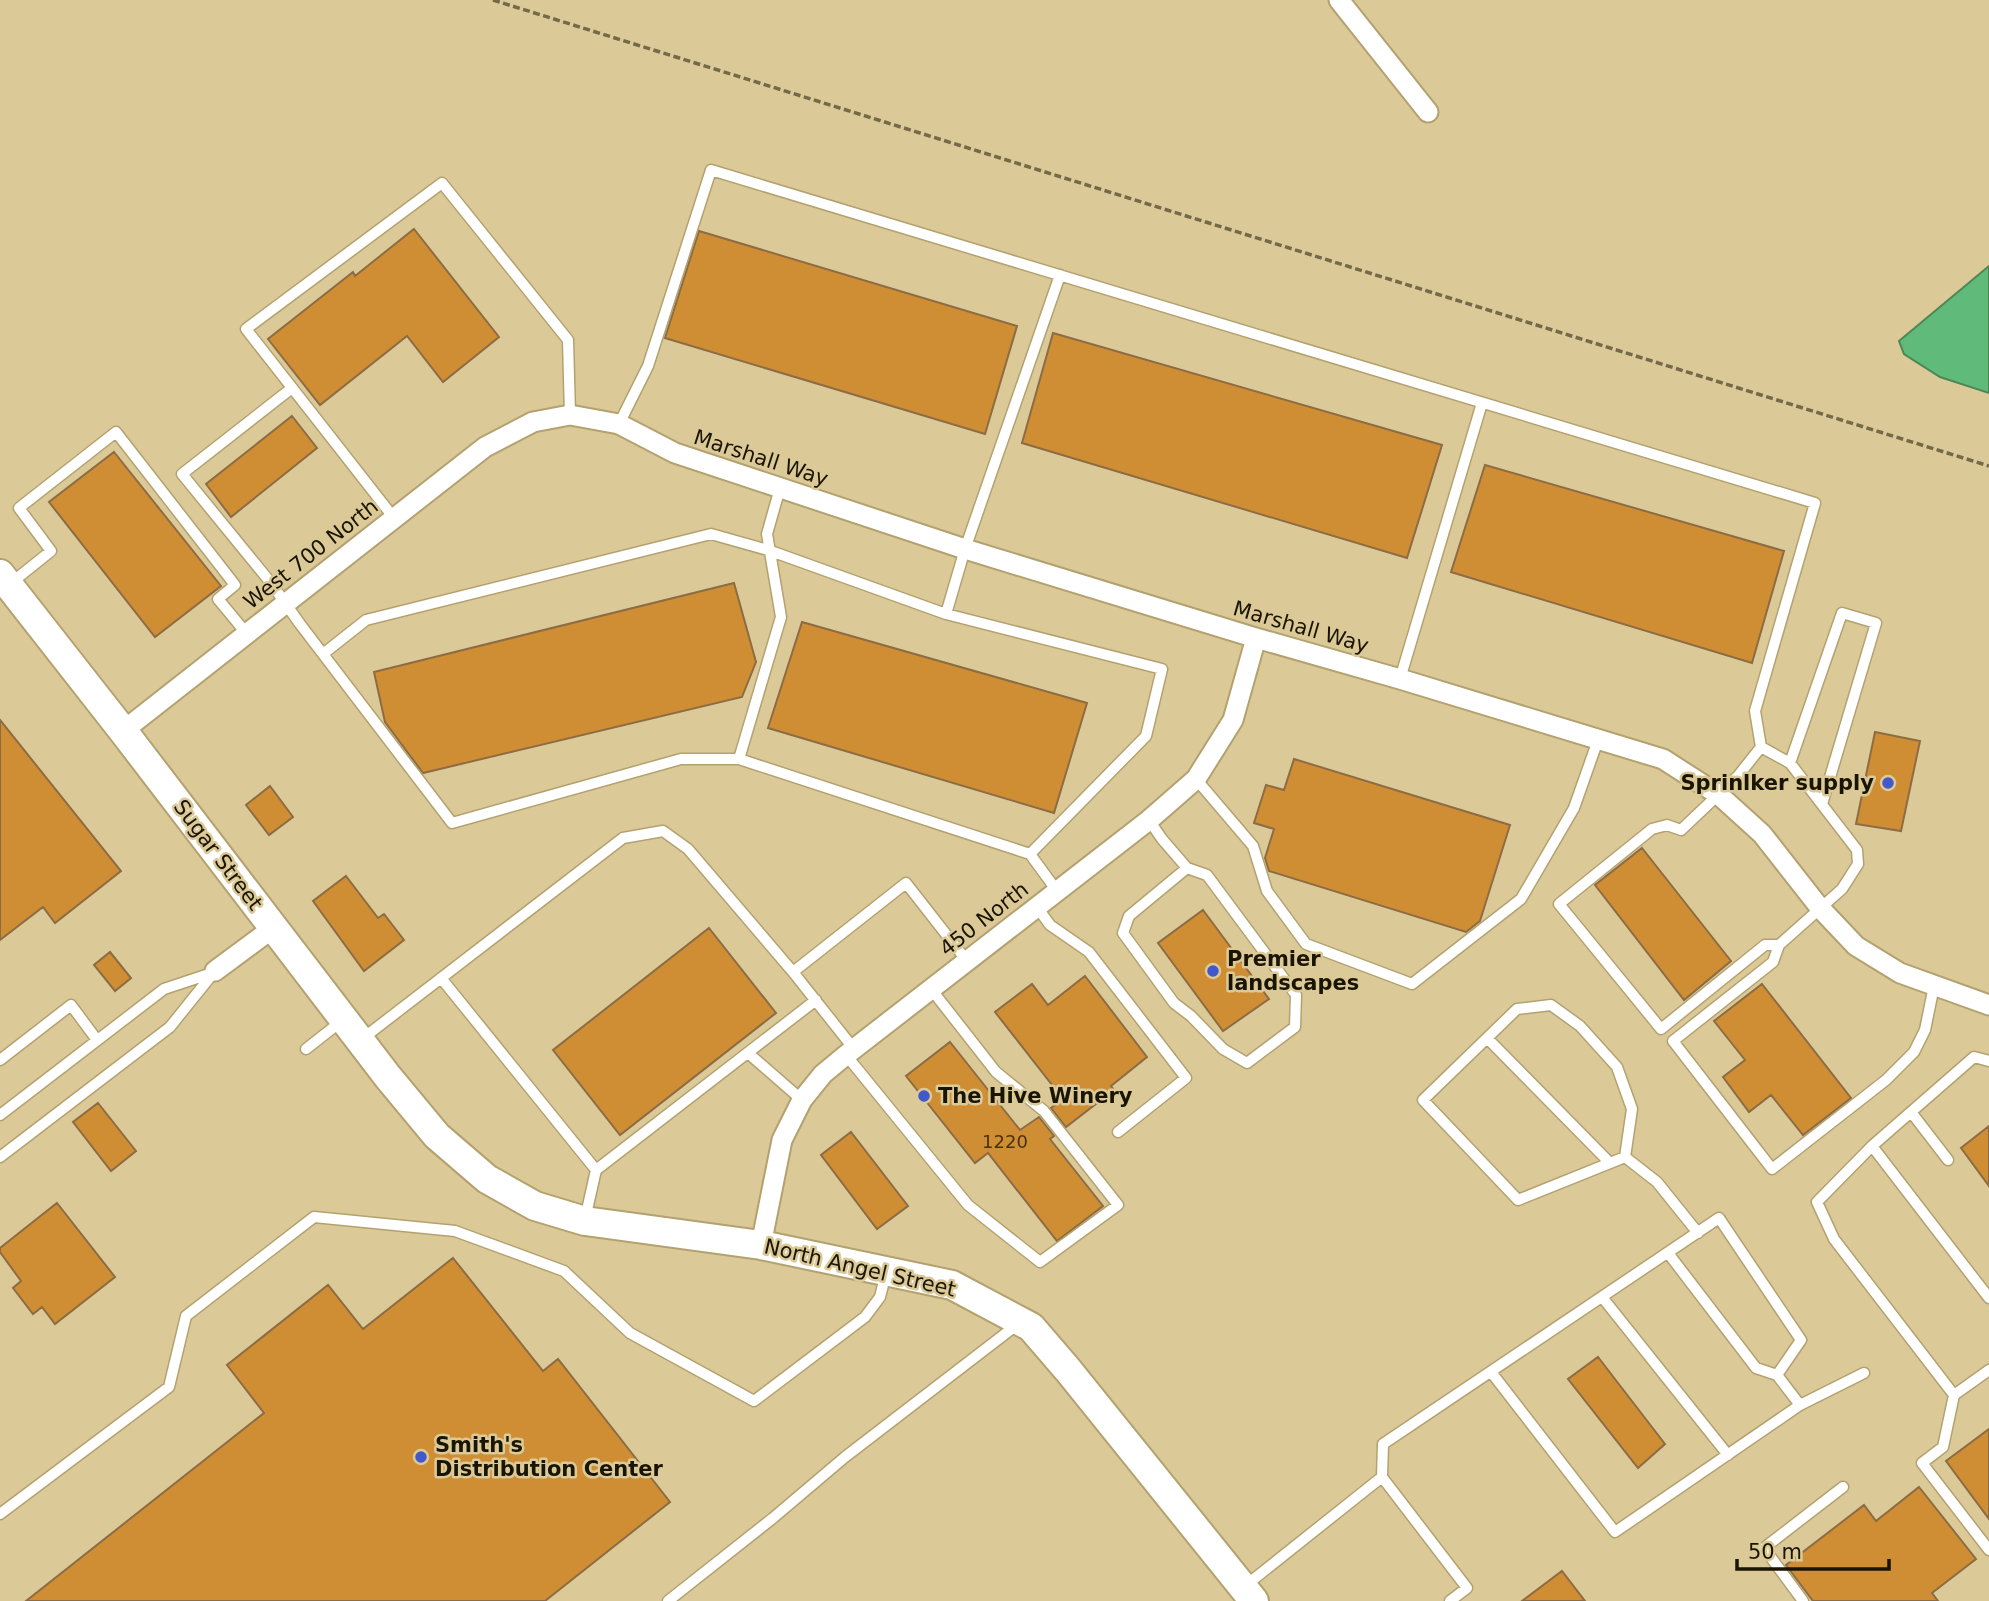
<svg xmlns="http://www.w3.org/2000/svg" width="1989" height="1601" viewBox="0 0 1989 1601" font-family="'DejaVu Sans',sans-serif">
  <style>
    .water { fill: #60ba79; stroke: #4b8855; stroke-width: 2 }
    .building { fill: #d08e34; stroke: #8d6c44; stroke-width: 2 }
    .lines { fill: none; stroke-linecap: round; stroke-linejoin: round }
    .lane-casing { stroke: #b3a270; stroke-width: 13 }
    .street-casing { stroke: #b3a270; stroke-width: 23 }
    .secondary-casing { stroke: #b3a270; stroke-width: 32 }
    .path { stroke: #746948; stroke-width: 3.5; stroke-dasharray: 7 3.5; stroke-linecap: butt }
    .lane { stroke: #fff; stroke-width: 10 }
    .street { stroke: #fff; stroke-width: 19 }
    .secondary { stroke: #fff; stroke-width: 28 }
    .poi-dot { fill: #4358cb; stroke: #dbc997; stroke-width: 2.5 }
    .labels { text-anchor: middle; stroke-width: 5; stroke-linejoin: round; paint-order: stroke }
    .number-label { font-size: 18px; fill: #48320e }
    .street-label { font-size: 21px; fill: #1a1402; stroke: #dbc997 }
    .poi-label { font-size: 21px; font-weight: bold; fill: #1a1402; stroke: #dbc997; text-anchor: start }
  </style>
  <rect width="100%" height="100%" fill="#dbc997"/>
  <path class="water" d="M1989 266V393L1940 377 1904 354 1899 341Z"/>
  <path class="building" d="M414 229 499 337 443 382 407 336 320 405 268 339 353 272 355 276Z
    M699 231 1017 326 985 434 665 338Z
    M1053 333 1442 445 1407 558 1022 443Z
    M292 416 317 448 231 517 206 484Z
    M114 452 221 586 155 637 49 502Z
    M1485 465 1784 551 1752 663 1451 572Z
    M734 583 756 662 742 697 423 773 385 722 374 672Z
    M802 622 1087 703 1054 813 768 728Z
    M0 720 121 871 55 923 43 907 0 940Z
    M1875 732 1920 741 1901 831 1856 824Z
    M1294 759 1510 825 1480 921 1466 932 1269 871 1265 858 1274 829 1254 823 1266 785 1284 790Z
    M270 786 293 817 269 835 246 805Z
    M1642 848 1731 961 1684 1000 1595 885Z
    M346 876 378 918 384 914 404 940 364 971 313 901Z
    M1203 910 1269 999 1223 1031 1158 943Z
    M709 928 776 1013 620 1135 553 1050Z
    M110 952 131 978 115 991 94 965Z
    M1085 976 1147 1057 1111 1086 1114 1090 1066 1127 1051 1108 1063 1099 995 1012 1032 984 1048 1005Z
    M1762 984 1851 1098 1803 1135 1771 1095 1749 1112 1723 1077 1745 1060 1714 1021Z
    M950 1042 1020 1130 1039 1117 1054 1136 1050 1139 1103 1206 1057 1241 988 1153 975 1163 906 1076Z
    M98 1103 136 1151 111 1171 73 1122Z
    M1989 1126V1186L1961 1148Z
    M851 1132 908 1206 877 1229 821 1155Z
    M57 1203 115 1277 55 1324 42 1307 33 1314 13 1288 21 1281 0 1252V1248Z
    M453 1258 543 1371 558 1359 670 1502 545 1601H26L264 1413 227 1365 328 1285 363 1329Z
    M1598 1357 1665 1444 1638 1468 1568 1379Z
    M1989 1429V1519L1946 1461Z
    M1919 1487 1976 1559 1932 1593 1938 1601H1813L1786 1565 1864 1505 1876 1521Z
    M1562 1571 1585 1601H1522Z"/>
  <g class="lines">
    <defs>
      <path id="lane" d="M292 388 182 474 271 583 300 624 452 823 681 759H739L1030 854 1057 891
        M619 424 648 366 711 170 1815 503 1755 711 1761 747
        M394 518 246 329 442 183 568 340 570 415
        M11 583 51 551 19 508 116 432 235 585 218 599 247 634
        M946 614 965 549 1060 275
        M323 654 366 620 711 534 768 550 946 614 1162 669 1146 736 1030 854
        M1400 679 1482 403
        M739 759 781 617 767 534 780 488
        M1790 763 1842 613 1876 623 1822 804
        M1196 779 1253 846 1267 891 1306 944 1412 984 1521 899 1574 808 1598 740
        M1149 820 1162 839 1187 868 1207 875 1296 995 1295 1027 1247 1063 1223 1049 1191 1016 1174 1003 1123 933 1129 916 1187 868
        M1037 907 1050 925 1089 952 1186 1078 1118 1132
        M1779 945H1765L1661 1029 1559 904 1652 829 1667 825 1681 830 1738 776 1761 747 1790 763 1857 850 1858 864 1842 889 1779 945 1773 962 1673 1041 1772 1169 1886 1080 1914 1052 1925 1030 1934 986
        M793 972 906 883 967 961
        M441 978 596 1170
        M1487 1038 1610 1163
        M362 1039 623 838 663 831 688 849 793 972 854 1049
        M306 1049 343 1020
        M748 1053 802 1100
        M846 1055 968 1205 1040 1262 1118 1205 1044 1111 996 1072 931 989
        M0 1060 71 1005 97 1040
        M1911 1112 1948 1160
        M0 1115 164 989 215 972
        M1872 1146 1989 1298
        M0 1157 170 1027 215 971
        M1625 1157 1632 1109 1617 1067 1580 1026 1551 1005 1517 1009 1423 1100 1518 1200 1625 1157 1657 1182 1698 1233
        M585 1219 596 1170 816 1000
        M1668 1253 1756 1368 1777 1375
        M1602 1297 1728 1455
        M1989 1370 1954 1395 1943 1447 1922 1463 1989 1550
        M1491 1372 1615 1532 1800 1405 1864 1373
        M1954 1395 1834 1239 1817 1202 1872 1146 1974 1057 1989 1061
        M1382 1477 1383 1444 1719 1218 1801 1340 1777 1375 1800 1405
        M0 1514 169 1387 186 1316 314 1217 455 1231 564 1271 630 1333 754 1401 865 1317 880 1297 886 1273
        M1245 1586 1382 1477 1467 1588 1450 1601
        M668 1601 773 1518 845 1457 1018 1324
        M1803 1601 1764 1548 1843 1487"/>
      <path id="street" d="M1339 0 1428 112
        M123 731 485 447 533 422 570 415 619 424 675 453 965 549 1256 638 1400 679 1663 759 1719 795 1762 834 1820 908 1856 946 1900 973 1989 1005
        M215 971 273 928
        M761 1245 782 1140 802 1100 823 1074 846 1055 1149 820 1196 779 1233 720 1256 638"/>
      <path id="secondary" d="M0 574 123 731 388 1077 437 1136 487 1179 535 1206 585 1221 761 1245 952 1285 1031 1327 1068 1370 1254 1601"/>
    </defs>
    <use href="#lane" class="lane-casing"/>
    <use href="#street" class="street-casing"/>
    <use href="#secondary" class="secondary-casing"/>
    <path class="path" d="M493 0 1989 466"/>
    <use href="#lane" class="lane"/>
    <use href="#street" class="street"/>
    <use href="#secondary" class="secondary"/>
  </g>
  <g class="poi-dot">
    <circle cx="1888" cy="783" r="7"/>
    <circle cx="1213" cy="971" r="7"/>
    <circle cx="924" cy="1096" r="7"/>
    <circle cx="421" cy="1457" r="7"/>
  </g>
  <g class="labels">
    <g class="number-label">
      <text x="1005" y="1148">1220</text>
    </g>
    <g class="street-label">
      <text transform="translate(761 458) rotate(18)" y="7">Marshall Way</text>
      <text transform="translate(311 554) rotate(-38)" y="7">West 700 North</text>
      <text transform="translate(1301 627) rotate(16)" y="7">Marshall Way</text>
      <text transform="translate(218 855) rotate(53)" y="7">Sugar Street</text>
      <text transform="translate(984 919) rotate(-38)" y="7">450 North</text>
      <text transform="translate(860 1268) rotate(13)" y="7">North Angel Street</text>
    </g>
    <g class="poi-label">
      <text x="1874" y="790" text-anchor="end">Sprinlker supply</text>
      <text x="1227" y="966">Premier<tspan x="1227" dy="24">landscapes</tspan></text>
      <text x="938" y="1103">The Hive Winery</text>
      <text x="435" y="1452">Smith's<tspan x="435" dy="24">Distribution Center</tspan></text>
    </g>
  </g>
  <path d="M1737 1559v10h152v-10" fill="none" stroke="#1a1402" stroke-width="3.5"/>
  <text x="1748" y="1559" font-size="21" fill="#1a1402" stroke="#dbc997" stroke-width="5" paint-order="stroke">50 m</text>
</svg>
